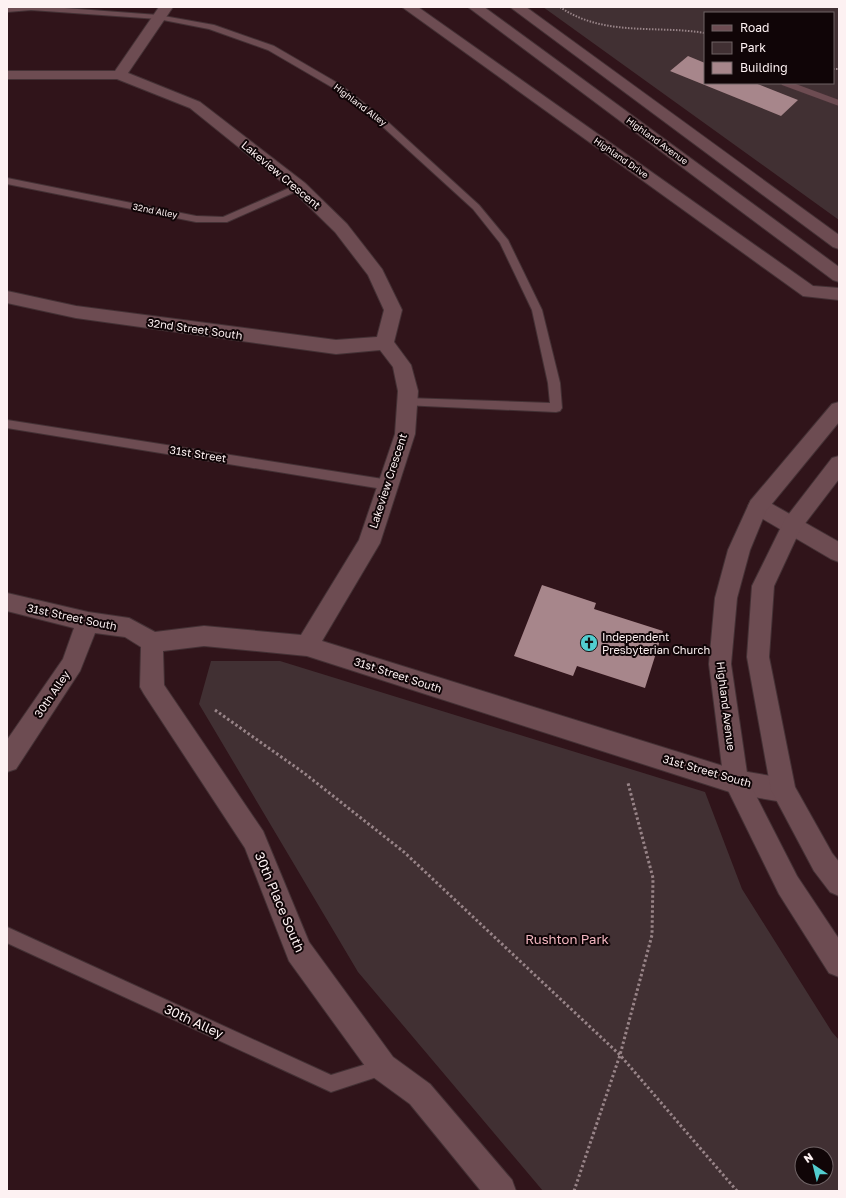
<svg xmlns="http://www.w3.org/2000/svg" width="846" height="1198" viewBox="0 0 846 1198" font-family="'Golos Text',sans-serif">
  <style>
    .green { fill: #413033; fill-rule: evenodd }
    .building { fill: #a7868b }
    .lines { fill: none; stroke-linecap: round; stroke-linejoin: round }
    .lane-casing { stroke: #443135; stroke-width: 2 }
    .street-casing { stroke: #443135; stroke-width: 2 }
    .secondary-casing { stroke: #443135; stroke-width: 2 }
    .path-far1 { stroke: #988488; stroke-width: 2; stroke-dasharray: 1.5 1.5; stroke-linecap: butt }
    .path { stroke: #988488; stroke-width: 3; stroke-dasharray: 2.5 2.5; stroke-linecap: butt }
    .lane { fill: #6d4c52; fill-rule: evenodd }
    .street { fill: #6d4c52; fill-rule: evenodd }
    .secondary { fill: #6d4c52; fill-rule: evenodd }
    .labels { text-anchor: middle; stroke-width: 4; stroke-linejoin: round; paint-order: stroke }
    .far-street-label { font-size: 9px; fill: #fdf1f2; stroke: #100507 }
    .street-label { font-size: 11px; fill: #fdf1f2; stroke: #100507 }
    .poi-label { font-size: 11px; fill: #fdf1f2; stroke: #100507; text-anchor: start }
    .near-street-label { font-size: 13px; fill: #fdf1f2; stroke: #100507 }
    .near-park-label { font-size: 13px; fill: #f1b5bf; stroke: #100507 }
  </style>
  <rect width="100%" height="100%" fill="#30141a"/>
  <path class="green" d="M543 7H839V220ZM705 13H833V83H705Z
    M211 661H280L705 792 742 889 832 1032 839 1040V1191H543L358 972 199 704ZM802 1154H826V1178H802Z"/>
  <path class="building" d="M688 56 705 63V83H755L798 100 781 116 670 71Z
    M542 585 596 603 594 609 663 631 645 688 577 666 573 676 514 656Z"/>
  <g class="lines">
    <defs>
      <path id="lane" d="M51 7 158 15 214 25 274 46 341 85 389 123 479 205 508 240 542 310 560 383 562 408 560 411 556 412 403 405 401 402 403 399 407 398 550 403 548 383 532 310 500 243 473 209 383 127 335 89 268 50 209 29 158 19 31 10 7 12V8Z
        M781 83H793L839 100V106L782 85Z
        M7 178 196 216 223 217 296 185 299 184 304 187 302 189 227 222H196L7 184Z
        M7 420 389 480 393 482 395 485 393 488 389 490 7 428Z
        M7 927 331 1075 383 1059 389 1061 391 1067 389 1073 331 1092 7 943Z"/>
      <path id="street" d="M159 7H173L128 73 200 102 305 183 347 224 382 269 402 310 394 342 411 365 418 391 415 434 380 543 322 641 736 770 783 778 792 782 795 790 792 798 783 802 736 794 307 656 204 646 163 651 164 685 263 831 309 942 393 1057 430 1084 512 1180 516 1191H481L410 1104 373 1077 289 961 245 848 144 694 140 687 141 647 125 637 95 633 80 671 16 769 7 772V740L63 659 74 628 7 611V593L88 612 129 618 155 632 204 626 301 635 359 540 395 434 398 391 393 367 380 350 336 354 76 318 7 303V291L76 306 336 340 377 337 384 310 368 275 335 232 293 191 190 108 117 79H7V71H115Z
        M402 7H418L813 286 839 288V300L803 296Z
        M758 498 765 500 839 542V562L831 559 751 512 748 506 751 500Z"/>
      <path id="secondary" d="M468 7H484L839 267V282L833 280Z
        M510 7H526L839 235V249L833 247Z
        M839 402V422L766 511 750 550 737 598 731 664 748 780 797 876 839 939V977L829 973 779 894 724 782 709 664 715 598 728 550 748 506 751 500 832 404Z
        M839 456V479L800 530 774 586 769 657 795 787 832 853 839 862V896L830 892 814 871 771 790 747 657 752 586 785 519 832 458Z"/>
    </defs>
    <use href="#lane" class="lane-casing"/>
    <use href="#street" class="street-casing"/>
    <use href="#secondary" class="secondary-casing"/>
    <path class="path-far1" d="M560 7C603 37 657 25 705 33
      M833 69H839"/>
    <path class="path" d="M215 710 304 773 404 852 620 1055 737 1191
      M574 1191 620 1055 652 935 653 878 628 783"/>
    <use href="#lane" class="lane"/>
    <use href="#street" class="street"/>
    <use href="#secondary" class="secondary"/>
  </g>
  <defs>
    <symbol id="church-disc" viewBox="-11 -11 22 22"><circle r="9.5" fill="#52cdcf" stroke="#100507"/><path d="M-1.2-6h2.4v3.5h3.3v2.4h-3.3V6h-2.4V-.1h-3.3v-2.4h3.3Z" fill="#111"/></symbol>
  </defs>
  <g fill-rule="evenodd">
    <use href="#church-disc" x="579" y="633" width="20" height="20"/>
  </g>
  <g class="labels">
    <g class="far-street-label">
      <text transform="translate(360 105) rotate(37)" y="3">Highland Alley</text>
      <text transform="translate(657 141) rotate(36)" y="3">Highland Avenue</text>
      <text transform="translate(621 158) rotate(35)" y="3">Highland Drive</text>
      <text transform="translate(155 211) rotate(11)" y="3">32nd Alley</text>
    </g>
    <g class="street-label">
      <text transform="translate(281 175) rotate(40)" y="4">Lakeview Crescent</text>
      <text transform="translate(195 329) rotate(8)" y="4">32nd Street South</text>
      <text transform="translate(198 454) rotate(9)" y="4">31st Street</text>
      <text transform="translate(388 481) rotate(-72)" y="4">Lakeview Crescent</text>
      <text transform="translate(72 617) rotate(12)" y="4">31st Street South</text>
      <text transform="translate(398 675) rotate(18)" y="4">31st Street South</text>
      <text transform="translate(52 694) rotate(-56)" y="4">30th Alley</text>
      <text transform="translate(726 706) rotate(83)" y="4">Highland Avenue</text>
      <text transform="translate(707 771) rotate(16)" y="4">31st Street South</text>
    </g>
    <g class="poi-label">
      <text x="602" y="641">Independent<tspan x="602" dy="13">Presbyterian Church</tspan></text>
    </g>
    <g class="near-street-label">
      <text transform="translate(280 902) rotate(67)" y="5">30th Place South</text>
      <text transform="translate(194 1021) rotate(25)" y="5">30th Alley</text>
    </g>
    <g class="near-park-label">
      <text x="567" y="944">Rushton Park</text>
    </g>
  </g>
  <rect width="846" height="1198" fill="none" stroke="#fdf1f2" stroke-width="16"/>
  <rect x="704" y="12" width="130" height="72" fill="#100507" stroke="#6f6365"/>
  <rect x="712" y="25" width="20" height="6" fill="#6d4c52" stroke="#6f6365"/>
  <text x="740" y="32" font-size="12" fill="#fdf1f2">Road</text>
  <rect x="712" y="42" width="20" height="12" fill="#413033" stroke="#6f6365"/>
  <text x="740" y="52" font-size="12" fill="#fdf1f2">Park</text>
  <rect x="712" y="62" width="20" height="12" fill="#a7868b" stroke="#6f6365"/>
  <text x="740" y="72" font-size="12" fill="#fdf1f2">Building</text>
  <g transform="translate(814 1166) rotate(325)"><circle r="19" fill="#100507" stroke="#6f6365"/>
  <path d="M0-3L7 15L0 10L-7 15Z" fill="#52cdcf"/>
  <text y="-6" font-size="11" font-weight="bold" text-anchor="middle" fill="#fdf1f2">N</text>
  </g>
</svg>
